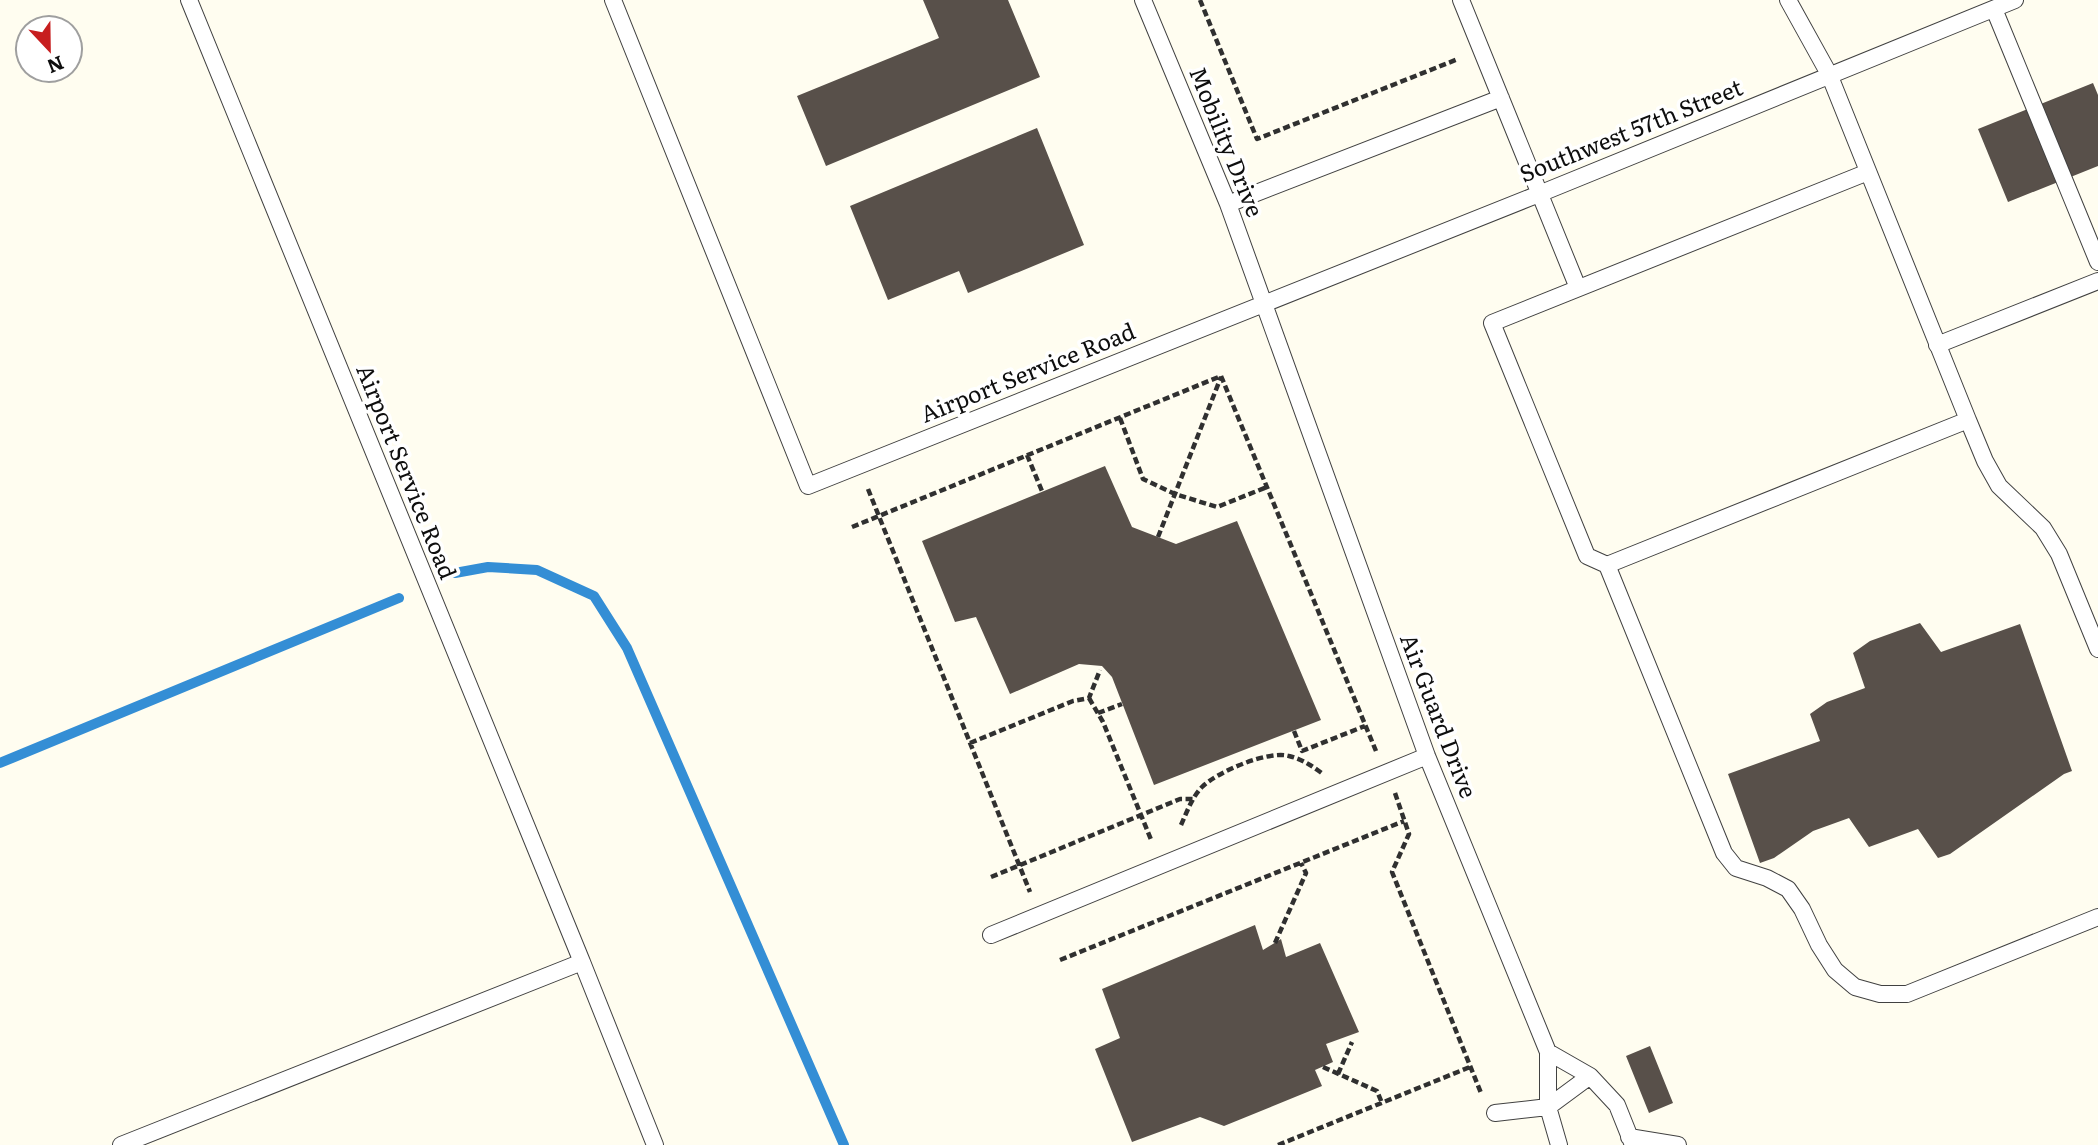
<svg xmlns="http://www.w3.org/2000/svg" width="2098" height="1145" viewBox="0 0 2098 1145" font-family="Literata,serif">
  <style>
    .lines { fill: none; stroke-linecap: round; stroke-linejoin: round }
    .stream { stroke: #348ed5; stroke-width: 10 }
    .building { fill: #58504a }
    .service-casing { stroke: #414141; stroke-width: 18 }
    .path { stroke: #303030; stroke-width: 4.5; stroke-dasharray: 7 3.5; stroke-linecap: butt }
    .service { stroke: #fff; stroke-width: 16 }
    .labels { text-anchor: middle; stroke-width: 7; stroke-linejoin: round; paint-order: stroke }
    .street-label { font-size: 23px; fill: #0e0e0e; stroke: #fff }
  </style>
  <rect width="100%" height="100%" fill="#fffdf0"/>
  <g class="lines">
    <path class="stream" d="M455 573 488 567 537 570 594 596 627 648 844 1145
      M0 763 399 598"/>
  </g>
  <path class="building" d="M923 0H1008L1040 77 826 166 797 96 939 38Z
    M2093 83 2098 95V166L2008 202 1978 129Z
    M1037 128 1084 245 968 293 959 271 888 300 850 206Z
    M1105 466 1132 527 1176 544 1237 521 1321 720 1154 785 1112 677 1102 666 1079 664 1010 694 976 617 955 622 922 541Z
    M1920 623 1941 652 2020 624 2072 771 2064 774 1950 854 1938 858 1918 829 1869 847 1849 818 1813 831 1774 858 1760 863 1728 774 1820 741 1810 714 1827 702 1865 688 1853 653 1870 641Z
    M1255 925 1263 950 1281 939 1286 957 1320 943 1359 1032 1326 1044 1333 1062 1315 1070 1322 1086 1224 1126 1200 1117 1132 1142 1095 1049 1120 1038 1102 989Z
    M1650 1046 1673 1103 1649 1113 1626 1056Z"/>
  <g class="lines">
    <defs>
      <path id="service" d="M189 0 582 962
        M613 0 808 486 1539 194 2015 0
        M1143 0 1228 204 1427 756 1548 1052V1107L1559 1145
        M1461 0 1578 288
        M1788 0 1829 74 1968 420 1607 565 1587 556 1492 323 1868 172
        M1994 9 2098 262
        M1228 204 1501 98
        M1937 345 2098 281
        M1968 420 1985 461 1999 486 2043 528 2059 554 2098 649
        M1607 565 1724 853 1736 868 1767 878 1788 889 1802 909 1819 945 1835 970 1855 987 1880 994H1907L2098 917
        M991 935 1427 756
        M1548 1052 1590 1076 1617 1105 1633 1145
        M1495 1113 1548 1107 1590 1076
        M1629 1137 1678 1145
        M121 1145 582 962 655 1145"/>
    </defs>
    <use href="#service" class="service-casing"/>
    <path class="path" d="M1200 0 1257 139 1458 59
      M1221 376 1376 751
      M1120 418 1143 479 1175 494 1217 507 1267 487
      M1027 455 1042 491
      M868 489 1030 892
      M852 527 1221 376
      M1158 537 1221 377
      M1089 698 1103 722 1152 842
      M1098 713 1122 704
      M1294 731 1302 751 1365 726
      M970 743 1073 701 1089 698 1100 670
      M1395 793 1409 834 1392 872 1481 1093
      M1181 825C1187 812 1192 797 1202 787 1217 772 1268 750 1289 756 1302 759 1312 766 1323 774
      M991 877 1180 799H1193
      M1275 943 1306 873 1301 863
      M1060 960 1404 821
      M1323 1067 1377 1091 1382 1103
      M1338 1074 1352 1042
      M1278 1145 1470 1067"/>
    <use href="#service" class="service"/>
  </g>
  <g class="labels">
    <g class="street-label">
      <text transform="translate(1631 131) rotate(-22)" y="8">Southwest 57th Street</text>
      <text transform="translate(1226 142) rotate(68)" y="8">Mobility Drive</text>
      <text transform="translate(1028 373) rotate(-22)" y="8">Airport Service Road</text>
      <text transform="translate(406 472) rotate(68)" y="8">Airport Service Road</text>
      <text transform="translate(1438 716) rotate(69)" y="8">Air Guard Drive</text>
    </g>
  </g>
  <g transform="translate(49 49) rotate(158)"><circle r="33" fill="#ffffff" stroke="#9f9f9f" stroke-width="2"/>
  <path d="M0-5L12 26L0 18L-12 26Z" fill="#c71e1f"/>
  <text y="-10" font-size="19" font-weight="bold" text-anchor="middle" fill="#0e0e0e">N</text>
  </g>
</svg>
